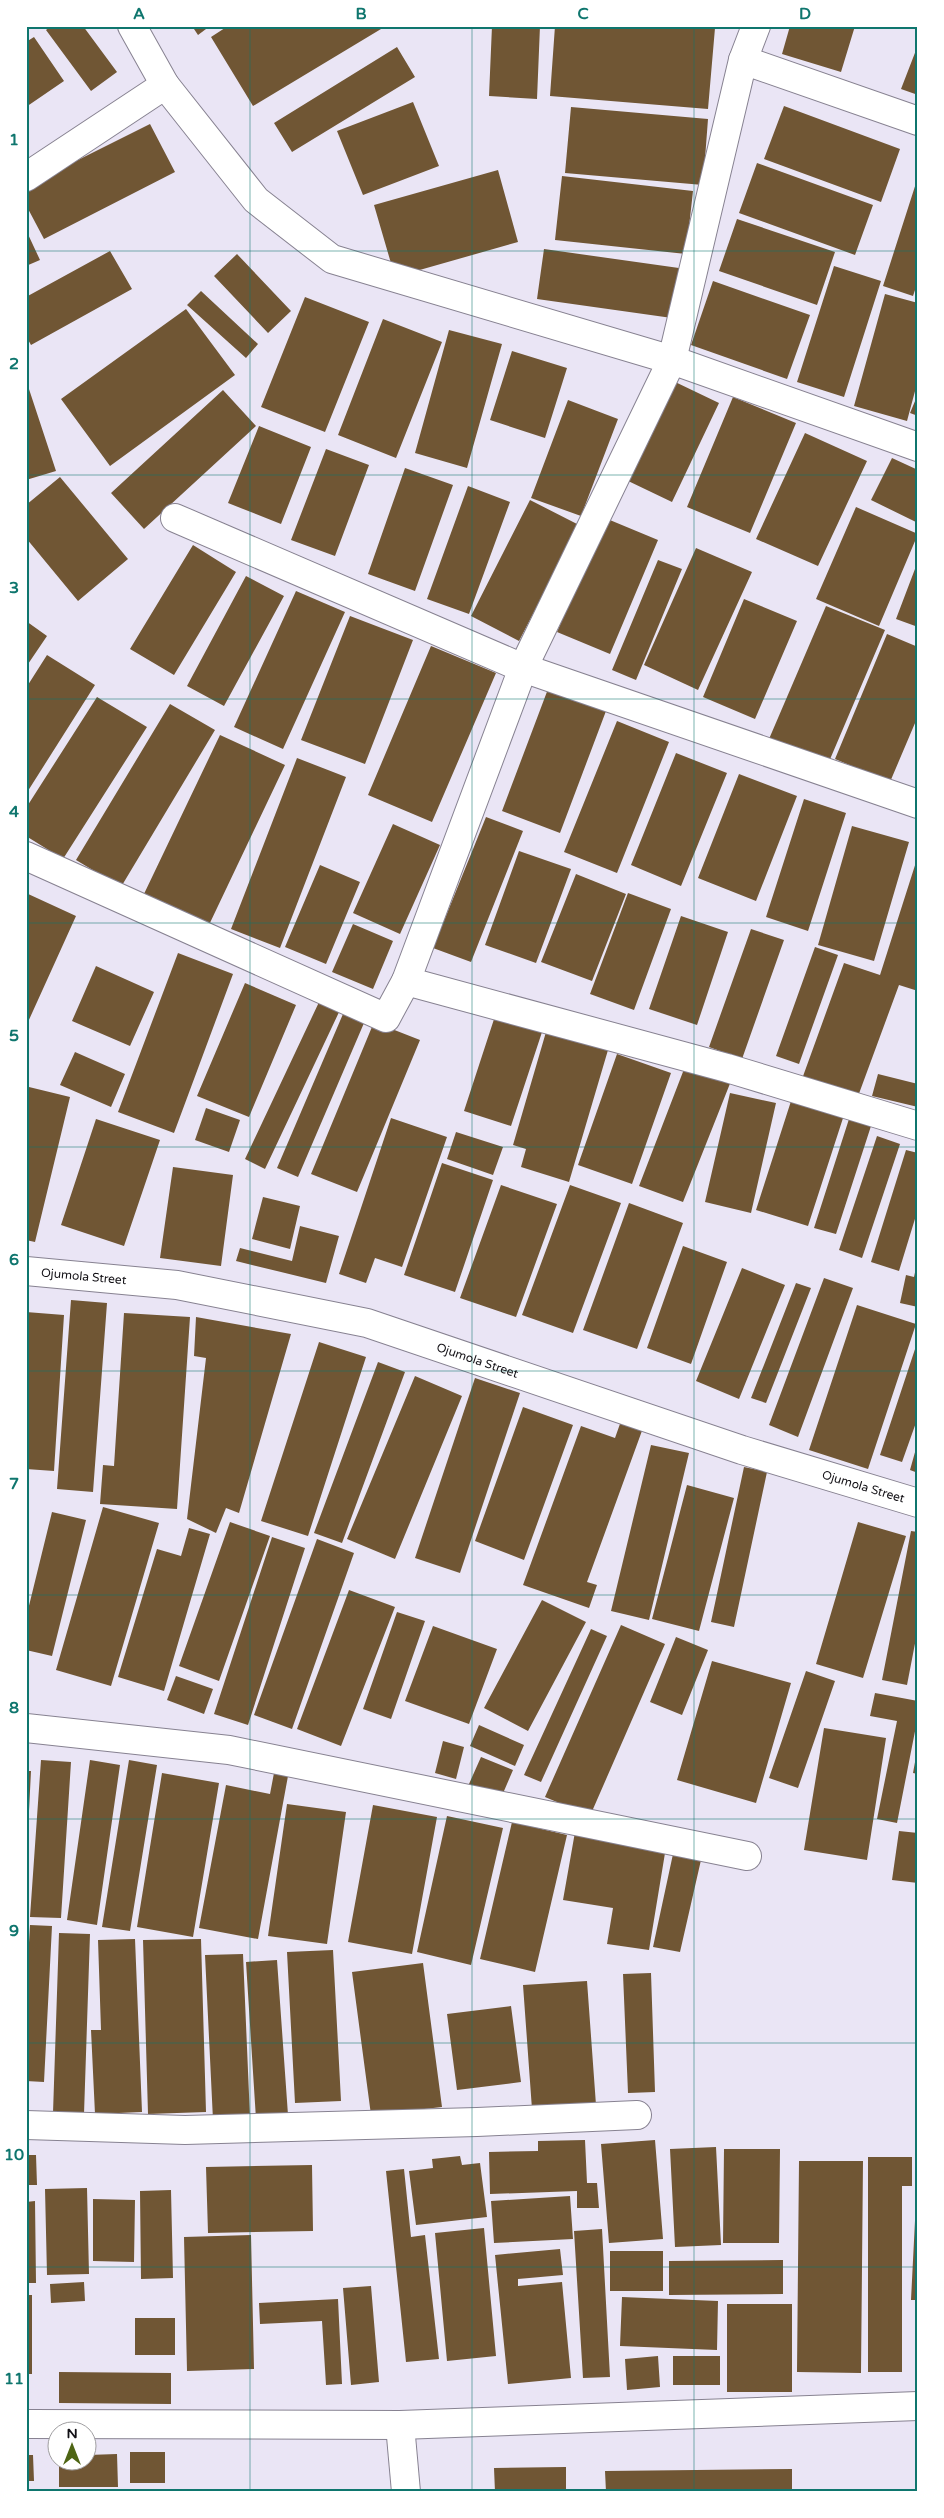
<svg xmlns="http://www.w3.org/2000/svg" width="944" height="2518" viewBox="0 0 944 2518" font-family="'Varela Round',sans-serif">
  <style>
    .building { fill: #705634 }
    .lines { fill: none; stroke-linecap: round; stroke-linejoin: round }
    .minor-casing { stroke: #878291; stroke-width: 30 }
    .minor { stroke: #fff; stroke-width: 28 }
    .grid { fill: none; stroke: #0f766e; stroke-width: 1; stroke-opacity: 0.55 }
    .labels { text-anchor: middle; stroke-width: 5; stroke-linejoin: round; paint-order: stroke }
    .street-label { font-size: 12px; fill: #121015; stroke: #fff }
    .neatline { fill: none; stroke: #0f766e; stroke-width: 2 }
    .grid-label { font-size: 16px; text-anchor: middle; font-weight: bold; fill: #0f766e }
  </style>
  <rect width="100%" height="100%" fill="#eae5f5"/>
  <path class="building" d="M51 26H83L117 72 91 91 46 30Z
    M192 26H210L198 35Z
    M228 26H386L253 106 211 37Z
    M492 26H540L537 99 489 96Z
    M555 26H687L715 28 708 109 550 96Z
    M790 26H855L841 72 782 54Z
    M34 37 64 81 26 107V42Z
    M918 45V95L901 89Z
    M397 47 415 77 292 152 274 123Z
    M413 102 439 166 363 195 337 131Z
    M784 106 900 149 881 202 764 159Z
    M571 107 708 119 703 185 565 173Z
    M150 124 175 172 44 239 26 205V186Z
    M757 163 873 205 855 255 739 213Z
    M498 170 518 242 395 277 374 205Z
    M562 176 693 191 686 254 555 240Z
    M917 180 918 281 913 296 883 286Z
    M737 219 835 252 817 305 719 271Z
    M26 230 40 260 26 266Z
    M544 249 686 269 679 319 537 299Z
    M110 251 132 289 31 345 26 336V297Z
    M237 254 291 311 268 333 214 276Z
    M834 266 881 281 844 397 797 382Z
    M713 281 810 315 787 379 691 345Z
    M201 291 258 344 246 358 187 305Z
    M885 294 918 303V380L907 421 854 406Z
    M305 297 369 322 325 432 261 407Z
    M186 309 235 375 110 466 61 399Z
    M383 319 442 342 396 458 338 435Z
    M449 330 502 344 467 468 415 453Z
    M512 351 567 368 545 438 490 420Z
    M26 380 56 471 26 480Z
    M671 380 719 403 672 502 624 479Z
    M223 390 256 426 144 529 111 493Z
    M918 394V416L910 413Z
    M733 397 796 423 750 533 687 507Z
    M568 400 618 419 581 516 531 498Z
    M259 426 311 447 281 524 228 503Z
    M805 433 867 461 818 566 756 539Z
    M326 449 369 465 335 556 291 540Z
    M892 458 918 470V523L871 500Z
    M405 468 453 485 415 591 368 574Z
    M60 477 128 559 78 601 26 538V505Z
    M468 486 510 502 469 614 427 599Z
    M530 500 579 525 519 641 471 616Z
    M856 507 918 534 879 626 816 599Z
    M605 518 658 540 610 654 557 632Z
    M193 545 236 572 174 675 130 649Z
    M696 548 752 572 698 690 644 665Z
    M658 560 682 569 636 680 612 670Z
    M918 561V627L896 619Z
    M246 576 284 596 224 706 187 686Z
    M296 591 345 612 283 749 234 727Z
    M744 599 797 621 755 719 703 697Z
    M826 606 885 630 828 764 769 739Z
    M350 616 413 640 365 764 301 740Z
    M26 621 47 636 26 667Z
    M887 634 918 647V716L890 782 835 759Z
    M431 646 496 673 432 822 368 795Z
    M47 655 95 685 26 794V688Z
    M548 689 606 711 560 833 502 811Z
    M97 697 147 727 63 859 26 836V808Z
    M170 704 215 730 121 887 76 860Z
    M617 721 669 742 617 873 564 852Z
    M220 735 285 765 208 927 143 896Z
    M676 753 727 773 681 886 631 865Z
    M297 758 346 777 280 948 231 929Z
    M739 774 797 796 756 901 698 878Z
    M804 799 846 813 808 931 766 917Z
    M486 817 523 831 471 962 433 948Z
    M393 824 440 845 400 934 353 913Z
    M852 826 909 842 874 961 818 945Z
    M519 851 571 869 536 963 485 945Z
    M917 859 918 991 899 985 857 1099 802 1079 844 963 880 975Z
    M320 865 360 882 326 964 285 947Z
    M576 874 626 894 592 981 541 962Z
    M26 893 76 916 28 1022 26 1021Z
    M628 893 671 909 634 1010 590 994Z
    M681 916 728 932 697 1025 649 1009Z
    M353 924 393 941 373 989 332 972Z
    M751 929 784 940 742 1059 709 1047Z
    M815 947 838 955 799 1064 776 1056Z
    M178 953 233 974 174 1133 118 1112Z
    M96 966 154 992 130 1046 72 1021Z
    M245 983 296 1005 249 1117 197 1096Z
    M320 1000 340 1010 265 1169 245 1159Z
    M497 1010 544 1026 511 1126 464 1111Z
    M343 1014 364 1023 298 1177 277 1168Z
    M374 1022 420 1040 357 1192 311 1174Z
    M546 1032 608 1050 569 1182 521 1167 526 1149 513 1145Z
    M75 1052 125 1074 111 1107 60 1085Z
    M617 1054 671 1073 632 1184 578 1165Z
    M686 1064 731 1081 683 1202 639 1186Z
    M878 1074 918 1084V1107L872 1096Z
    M29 1087 70 1097 35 1242 26 1240V1097Z
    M730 1093 776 1103 751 1213 705 1202Z
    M792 1098 844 1115 808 1226 756 1210Z
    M206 1108 240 1120 229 1152 195 1140Z
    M391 1118 447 1137 402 1267 375 1258 366 1283 339 1274Z
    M96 1119 160 1140 124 1246 61 1225Z
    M849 1119 871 1126 836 1234 814 1228Z
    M456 1132 503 1147 493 1175 447 1159Z
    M877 1136 900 1144 862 1258 839 1250Z
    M906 1150 918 1153V1209L899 1271 871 1262Z
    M442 1163 493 1180 455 1292 404 1275Z
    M173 1167 233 1175 221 1266 160 1258Z
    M501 1185 557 1204 516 1317 460 1298Z
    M570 1185 621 1203 573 1333 522 1315Z
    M263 1197 300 1206 290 1249 252 1239Z
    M629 1203 683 1223 637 1349 583 1330Z
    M300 1226 339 1236 326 1283 236 1261 240 1248 292 1261Z
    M683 1246 727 1262 691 1364 647 1348Z
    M917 1263H918V1307L900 1303 906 1275 914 1277Z
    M742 1268 785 1285 739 1399 696 1381Z
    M824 1278 853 1288 798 1437 769 1425Z
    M796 1283 811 1288 766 1403 751 1398Z
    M71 1300 107 1303 93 1492 57 1489Z
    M857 1305 916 1324 868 1469 809 1450Z
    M26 1312 64 1315 54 1471 26 1469Z
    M124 1313 190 1317 177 1509 100 1504 103 1465 114 1466Z
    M196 1317 291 1334 239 1513 226 1508 216 1533 187 1519 206 1358 194 1356Z
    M319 1342 366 1357 308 1536 261 1521Z
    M917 1343 918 1417 902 1462 880 1455Z
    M378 1362 405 1372 342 1543 314 1533Z
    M415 1376 462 1396 395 1559 347 1539Z
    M475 1378 520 1393 460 1573 415 1558Z
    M523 1407 573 1425 524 1560 475 1541Z
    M621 1421 643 1428 587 1582 597 1585 589 1608 523 1585 581 1426 615 1438Z
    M651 1445 689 1453 649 1620 611 1611Z
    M917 1445H918V1473L910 1470Z
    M744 1467 767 1472 734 1627 711 1622Z
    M687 1485 734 1498 699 1631 652 1619Z
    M103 1507 159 1523 111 1686 56 1670Z
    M52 1512 86 1520 52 1656 26 1650V1618Z
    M230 1522 270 1536 219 1681 179 1666Z
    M858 1522 906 1536 863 1678 816 1664Z
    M189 1528 210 1534 164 1691 118 1677 157 1549 181 1556Z
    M911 1531 918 1532V1628L907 1685 882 1680Z
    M272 1537 305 1548 248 1725 214 1714Z
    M317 1539 354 1553 292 1729 254 1715Z
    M349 1590 395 1607 341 1746 297 1729Z
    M542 1600 586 1622 528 1731 484 1708Z
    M397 1612 425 1621 391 1719 363 1709Z
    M621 1625 665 1644 590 1816 545 1797Z
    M433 1626 497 1649 469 1724 405 1701Z
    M591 1629 607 1636 541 1782 524 1775Z
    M676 1637 708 1650 682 1715 650 1702Z
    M712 1661 791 1683 756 1803 677 1780Z
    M806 1671 835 1681 798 1788 769 1778Z
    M176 1676 213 1689 204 1714 167 1700Z
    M875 1693 918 1701V1716L897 1823 877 1819 897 1721 870 1716Z
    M479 1725 524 1745 515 1766 470 1746Z
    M824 1728 886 1738 867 1860 804 1850Z
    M443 1741 464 1747 456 1779 435 1773Z
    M917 1751H918V1774L913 1773Z
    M481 1757 513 1770 501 1798 469 1784Z
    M41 1760 71 1762 61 1918 30 1917Z
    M90 1760 120 1765 97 1925 67 1920Z
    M129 1760 157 1765 130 1931 102 1927Z
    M26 1771H31L28 1831H26Z
    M162 1773 219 1783 193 1937 137 1927Z
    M274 1773 288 1776 258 1939 199 1928 226 1785 270 1794Z
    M287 1804 346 1812 327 1944 268 1936Z
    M373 1805 437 1817 412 1954 348 1942Z
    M447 1816 503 1828 471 1965 417 1952Z
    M512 1822 567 1835 535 1972 480 1959Z
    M899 1831 918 1833V1883L892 1880Z
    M575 1832 666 1847 649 1950 607 1944 613 1908 563 1900Z
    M673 1854 701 1860 680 1952 653 1947Z
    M30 1925 52 1926 44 2082 26 2081V1995Z
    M59 1933 90 1934 84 2114 53 2113Z
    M135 1939 142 2112 95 2114 91 2030H101L98 1940Z
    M201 1939 206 2112 148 2114 143 1940Z
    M333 1950 341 2101 295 2103 287 1952Z
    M243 1954 250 2118 213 2120 205 1955Z
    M277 1960 288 2115 256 2119 246 1962Z
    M423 1963 442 2107 371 2115 352 1972Z
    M651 1973 655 2092 628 2093 623 1974Z
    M587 1981 596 2105 532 2109 523 1985Z
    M511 2006 521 2082 457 2090 447 2014Z
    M585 2140 587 2183H597L599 2208H577V2191L490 2194 489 2152 538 2151V2141Z
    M655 2140 663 2239 609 2243 601 2144Z
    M716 2147 721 2245 675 2247 670 2149Z
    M724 2149H780L779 2243H723Z
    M26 2155H36L37 2185H26Z
    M460 2156 462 2165 480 2163 487 2217 416 2225 409 2171 433 2168 432 2159Z
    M868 2157H912V2186H902V2372H868Z
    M799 2161H863L861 2373 797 2372Z
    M312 2165 313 2231 208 2233 206 2167Z
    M404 2169 411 2237 425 2235 439 2359 406 2362 386 2171Z
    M87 2188 89 2274 47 2275 45 2189Z
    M171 2190 173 2278 141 2279 140 2191Z
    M570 2196 573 2239 494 2243 491 2201Z
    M93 2199 135 2200 134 2262 93 2261Z
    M35 2201 36 2283H26V2202Z
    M916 2201H918V2300H911Z
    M484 2228 496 2356 447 2361 435 2233Z
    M602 2229 610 2377 583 2378 574 2231Z
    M251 2235 254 2369 187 2371 184 2237Z
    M560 2249 563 2275 518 2279V2286L562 2282 571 2378 508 2384 495 2255Z
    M610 2251H663V2291H610Z
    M783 2260V2294L669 2295V2261Z
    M84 2282 85 2301 51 2303 50 2284Z
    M371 2286 379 2382 351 2385 343 2288Z
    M26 2295H32V2374H26Z
    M622 2297 718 2301 717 2350 620 2346Z
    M338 2299 342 2384 326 2385 322 2321 260 2324 259 2303Z
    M727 2304H792V2392H727Z
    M135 2318H175V2355H135Z
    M658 2356 660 2387 627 2390 625 2359Z
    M673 2356H720V2385H673Z
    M59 2372 171 2373V2404L59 2403Z
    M130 2452H165V2483H130Z
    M117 2454 118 2487H59V2460H88V2455Z
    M26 2455H33L34 2481H26Z
    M566 2467V2492H495L494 2468Z
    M792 2469V2492H606L605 2471Z"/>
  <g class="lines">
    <defs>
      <g id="minor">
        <path d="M132 26 165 85 256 200 332 259 672 360 918 447"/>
        <path d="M743 60 918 121"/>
        <path d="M26 177 165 85"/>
        <path d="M175 518 523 668 918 804"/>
        <path d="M26 856 386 1018 406 981 727 1068 918 1126"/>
        <path d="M406 981 523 668 672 360 743 60 756 26"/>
        <path id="s1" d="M26 1271 177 1285 367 1323 742 1450 918 1503"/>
        <path d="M26 1728 229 1750 747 1856"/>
        <path d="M26 2125 185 2130 477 2122 637 2115"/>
        <path d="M26 2424 400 2425 918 2406"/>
        <path d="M400 2425 406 2492"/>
      </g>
    </defs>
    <use href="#minor" class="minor-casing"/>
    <use href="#minor" class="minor"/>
  </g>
  <path class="grid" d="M250 26V2492M472 26V2492M694 26V2492M26 251H918M26 475H918M26 699H918M26 923H918M26 1147H918M26 1371H918M26 1595H918M26 1819H918M26 2043H918M26 2267H918"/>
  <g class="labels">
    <g class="street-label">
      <text dy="4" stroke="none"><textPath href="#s1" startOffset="58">Ojumola Street</textPath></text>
      <text dy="4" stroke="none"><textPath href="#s1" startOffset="462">Ojumola Street</textPath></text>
      <text dy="4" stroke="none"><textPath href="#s1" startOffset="868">Ojumola Street</textPath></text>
    </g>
  </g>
  <rect width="944" height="2518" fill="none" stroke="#ffffff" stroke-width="55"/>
  <g transform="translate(72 2446)"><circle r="24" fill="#ffffff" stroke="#a09fa1"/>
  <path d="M0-4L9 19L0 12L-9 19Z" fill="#4e6514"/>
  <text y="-8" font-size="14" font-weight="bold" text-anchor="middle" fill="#121015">N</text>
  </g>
  <rect x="28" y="28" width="888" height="2462" class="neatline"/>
  <g class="grid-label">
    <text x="139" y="19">A</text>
    <text x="361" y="19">B</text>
    <text x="583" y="19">C</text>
    <text x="805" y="19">D</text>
    <text x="14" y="145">1</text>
    <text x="14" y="369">2</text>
    <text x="14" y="593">3</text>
    <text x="14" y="817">4</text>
    <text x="14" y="1041">5</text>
    <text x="14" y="1265">6</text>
    <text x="14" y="1489">7</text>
    <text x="14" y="1713">8</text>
    <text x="14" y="1936">9</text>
    <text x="14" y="2160">10</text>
    <text x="14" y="2384">11</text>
  </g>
</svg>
